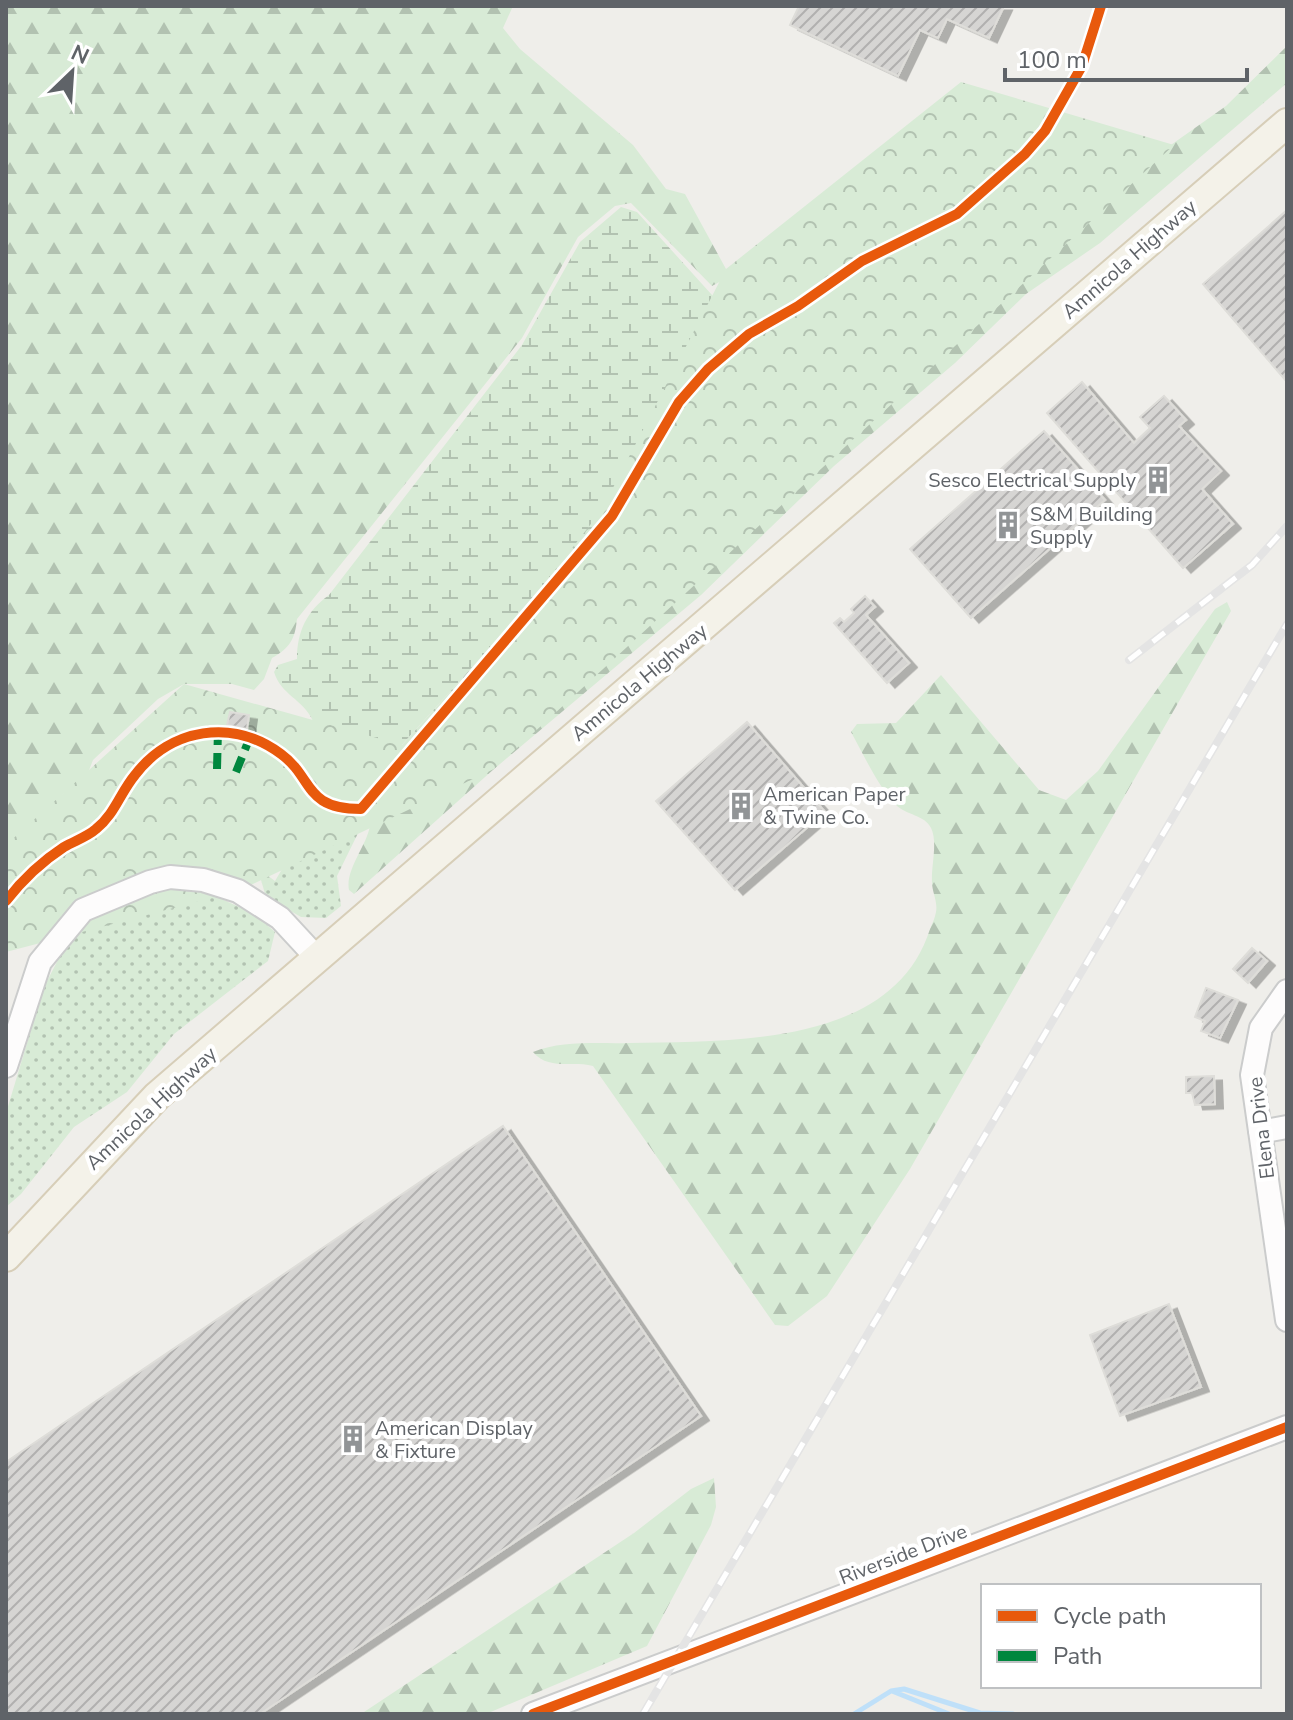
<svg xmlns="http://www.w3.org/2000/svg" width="1293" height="1720" viewBox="0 0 1293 1720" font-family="'Nunito Sans',sans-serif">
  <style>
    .grass { fill: url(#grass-dots) }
    .forest { fill: url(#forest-firs) }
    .wetland { fill: url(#wetland-marsh) }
    .park { fill: url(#park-crowns) }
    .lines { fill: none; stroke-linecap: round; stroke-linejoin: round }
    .stream { stroke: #bfe0f9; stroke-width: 5 }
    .building { fill: url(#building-hatch); stroke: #deddd9; stroke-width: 2; filter: url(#shadow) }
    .minor-casing { stroke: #cbcccc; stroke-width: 26 }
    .major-casing { stroke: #d7ceb8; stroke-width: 32 }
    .minor { stroke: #fdfcfc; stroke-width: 22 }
    .major { stroke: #f4f2e9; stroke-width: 28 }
    .rail-casing { stroke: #e4e4e4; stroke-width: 8 }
    .rail { stroke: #fff; stroke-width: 5; stroke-dasharray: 15; stroke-linecap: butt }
    .quiet { stroke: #00873e; stroke-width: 8; stroke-dasharray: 16 8; stroke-linecap: butt }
    .cycleway-casing { stroke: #fff; stroke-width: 15 }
    .cycleway { stroke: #e8590c; stroke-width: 10 }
    .labels { text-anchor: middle; stroke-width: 8; stroke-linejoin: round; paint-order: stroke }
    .street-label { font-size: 20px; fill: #5f6368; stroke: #fff }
    .poi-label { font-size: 20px; fill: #5f6368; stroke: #fff; text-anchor: start }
  </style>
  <defs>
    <pattern id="grass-dots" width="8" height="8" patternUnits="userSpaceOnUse" patternTransform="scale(2)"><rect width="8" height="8" fill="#d8ebd6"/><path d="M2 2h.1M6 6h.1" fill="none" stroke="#b2c2b1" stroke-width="1.8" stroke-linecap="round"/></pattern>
    <pattern id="forest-firs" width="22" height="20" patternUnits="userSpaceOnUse" patternTransform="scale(2)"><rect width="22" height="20" fill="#d8ebd6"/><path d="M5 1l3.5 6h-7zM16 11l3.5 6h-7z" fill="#b2c2b1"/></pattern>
    <pattern id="wetland-marsh" width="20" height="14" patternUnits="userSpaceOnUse" patternTransform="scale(2)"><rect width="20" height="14" fill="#d8ebd6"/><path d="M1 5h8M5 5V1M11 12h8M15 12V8" fill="none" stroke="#b2c2b1"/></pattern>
    <pattern id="park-crowns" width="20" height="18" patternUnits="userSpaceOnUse" patternTransform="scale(2)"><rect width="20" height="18" fill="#d8ebd6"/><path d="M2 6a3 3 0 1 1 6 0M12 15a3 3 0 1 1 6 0" fill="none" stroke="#b2c2b1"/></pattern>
    <pattern id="building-hatch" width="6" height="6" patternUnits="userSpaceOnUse" patternTransform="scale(2)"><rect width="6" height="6" fill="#d6d5d3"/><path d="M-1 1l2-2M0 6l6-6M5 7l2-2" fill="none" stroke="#b1b0af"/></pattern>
    <filter id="shadow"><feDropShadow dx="8" dy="4.5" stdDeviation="0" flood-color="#0004"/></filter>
  </defs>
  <rect width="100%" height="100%" fill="#efeeea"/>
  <path class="grass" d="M363 823 337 876 341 906 326 918 301 917 266 897 261 880 267 875 275 881 291 854Z
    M210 894 253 913 275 932 268 961 174 1034 127 1092 74 1127 21 1194 6 1207V1113L44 987 61 954 92 917Z"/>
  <path class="forest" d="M6 6H513L503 28 520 49 633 145 666 189 685 194 726 269 725 279 712 286 631 203 615 206 578 237 522 338 297 619C295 639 290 648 272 658L264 679 254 690 232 684H184L158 699 93 760 86 778 63 794 6 852Z
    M1287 46V83L1100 243 1026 294 955 363 834 466 701 595 494 769 354 894 349 890C345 870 366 847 370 826L1144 164 1226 106Z
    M1227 602 1231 611 910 1169 827 1296 788 1326 775 1325 593 1066C572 1060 549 1071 533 1052 563 1040 598 1044 629 1043 731 1041 893 1047 930 929 932 924 935 918 936 912 938 902 932 892 932 882 931 866 938 842 931 828 925 815 906 815 896 805 877 785 865 757 851 732L857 724 896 723 941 675 1039 790 1066 800 1098 771 1215 609Z
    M714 1478 716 1507 711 1525 647 1646 486 1714H361L634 1533 691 1489Z"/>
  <path class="wetland" d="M621 207 637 212 712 295 729 322 626 479 550 581 390 758 313 721C303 699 281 695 274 672L278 665 297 659C297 631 307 611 329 595L522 345 580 242Z"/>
  <path class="park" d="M961 82 1174 145 494 769 238 891 6 952V845L184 684 402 745 527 606 601 511 726 269Z"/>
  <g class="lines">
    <path class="stream" d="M892 1691 949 1714
      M854 1714 891 1691 904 1689 980 1713 1013 1714"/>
  </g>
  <path class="building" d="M799 6H1004L989 38 947 19 938 38 920 30 898 76 790 25Z
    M1287 210V382L1203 284Z
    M1082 382 1134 443 1150 428 1140 417 1164 396 1186 420 1179 426 1221 471 1202 489 1233 524 1183 568 1047 413Z
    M1044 431 1105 500 971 618 910 549Z
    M865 596 875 607 866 615 909 663 887 683 834 623 840 618 844 622 854 613 851 609Z
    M230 712 249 715 247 729 227 725Z
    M747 722 825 812 735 890 656 801Z
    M1252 948 1267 961 1248 983 1233 969Z
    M1206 988 1238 1000 1220 1038 1201 1031 1205 1021 1195 1017Z
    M1214 1076 1215 1104 1195 1105 1192 1093H1186V1077Z
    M503 1126 701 1416 260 1714H6V1462Z
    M1169 1304 1201 1387 1120 1416 1090 1335Z"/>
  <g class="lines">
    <defs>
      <path id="minor" d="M1287 991 1261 1028 1252 1075 1287 1320
        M6 1066 40 962 83 910 150 882 170 877 203 880 238 891 280 918 317 958
        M1260 1132 1287 1127
        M533 1714 1287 1427"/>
      <path id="major" d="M6 1257 157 1096 1287 123"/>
    </defs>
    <use href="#minor" class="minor-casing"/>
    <use href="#major" class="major-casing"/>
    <use href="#minor" class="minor"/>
    <use href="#major" class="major"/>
    <defs>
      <path id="rail" d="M1129 660 1252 565 1287 526
        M643 1714 1287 624"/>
    </defs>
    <use href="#rail" class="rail-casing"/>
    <use href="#rail" class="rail"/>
    <path class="quiet" d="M217 769 218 730
      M236 772 250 737"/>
    <defs>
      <path id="cycleway" d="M6 901C23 879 41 862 64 847 74 841 87 837 96 829 115 814 120 793 135 775 171 728 232 718 281 754 314 778 303 809 361 809L612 516 679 402 708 369 749 334 798 306 862 261 957 214 1025 154 1045 131 1082 66 1101 6
        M533 1714 1287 1427"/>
    </defs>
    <use href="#cycleway" class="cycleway-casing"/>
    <use href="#cycleway" class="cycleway"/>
  </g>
  <defs>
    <symbol id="building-bare" viewBox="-9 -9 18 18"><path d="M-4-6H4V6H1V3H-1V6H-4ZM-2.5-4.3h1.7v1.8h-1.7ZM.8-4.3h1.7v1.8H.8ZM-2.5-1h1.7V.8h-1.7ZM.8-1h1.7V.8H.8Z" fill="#919496" stroke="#fff" stroke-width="2.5" paint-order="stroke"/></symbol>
  </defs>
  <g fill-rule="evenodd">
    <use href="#building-bare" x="1138" y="460" width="40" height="40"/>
    <use href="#building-bare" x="988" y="505" width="40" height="40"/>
    <use href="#building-bare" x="721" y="786" width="40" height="40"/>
    <use href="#building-bare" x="333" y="1419" width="40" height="40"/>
  </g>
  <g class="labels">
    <g class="street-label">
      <text transform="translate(1129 259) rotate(-41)" y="7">Amnicola Highway</text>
      <text transform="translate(639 682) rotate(-40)" y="7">Amnicola Highway</text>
      <text transform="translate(151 1108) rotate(-43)" y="7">Amnicola Highway</text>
      <text transform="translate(1261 1128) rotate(-97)" y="7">Elena Drive</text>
      <text transform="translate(903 1554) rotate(-21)" y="7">Riverside Drive</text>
    </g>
    <g class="poi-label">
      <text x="1136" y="487" text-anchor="end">Sesco Electrical Supply</text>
      <text x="1030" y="521">S&amp;M Building<tspan x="1030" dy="23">Supply</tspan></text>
      <text x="763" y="801">American Paper<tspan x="763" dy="23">&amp; Twine Co.</tspan></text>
      <text x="375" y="1435">American Display<tspan x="375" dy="23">&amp; Fixture</tspan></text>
    </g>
  </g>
  <rect width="1293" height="1720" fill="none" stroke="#5f6368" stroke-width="16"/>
  <rect x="981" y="1584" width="280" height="104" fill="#ffffff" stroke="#bfc1c3" stroke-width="2"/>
  <rect x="997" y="1610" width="40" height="12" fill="#e8590c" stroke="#bfc1c3" stroke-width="2"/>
  <text x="1053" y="1624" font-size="24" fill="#5f6368">Cycle path</text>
  <rect x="997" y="1650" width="40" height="12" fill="#00873e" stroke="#bfc1c3" stroke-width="2"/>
  <text x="1053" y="1664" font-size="24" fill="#5f6368">Path</text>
  <g transform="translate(72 72) rotate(25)" stroke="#ffffff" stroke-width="6" paint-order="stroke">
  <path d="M0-6L14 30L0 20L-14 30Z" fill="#5f6368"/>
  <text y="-12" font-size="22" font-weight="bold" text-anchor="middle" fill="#5f6368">N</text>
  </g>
  <path d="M1005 68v12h242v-12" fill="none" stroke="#5f6368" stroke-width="4"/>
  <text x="1017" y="68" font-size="24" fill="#5f6368" stroke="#ffffff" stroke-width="6" paint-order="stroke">100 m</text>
</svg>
